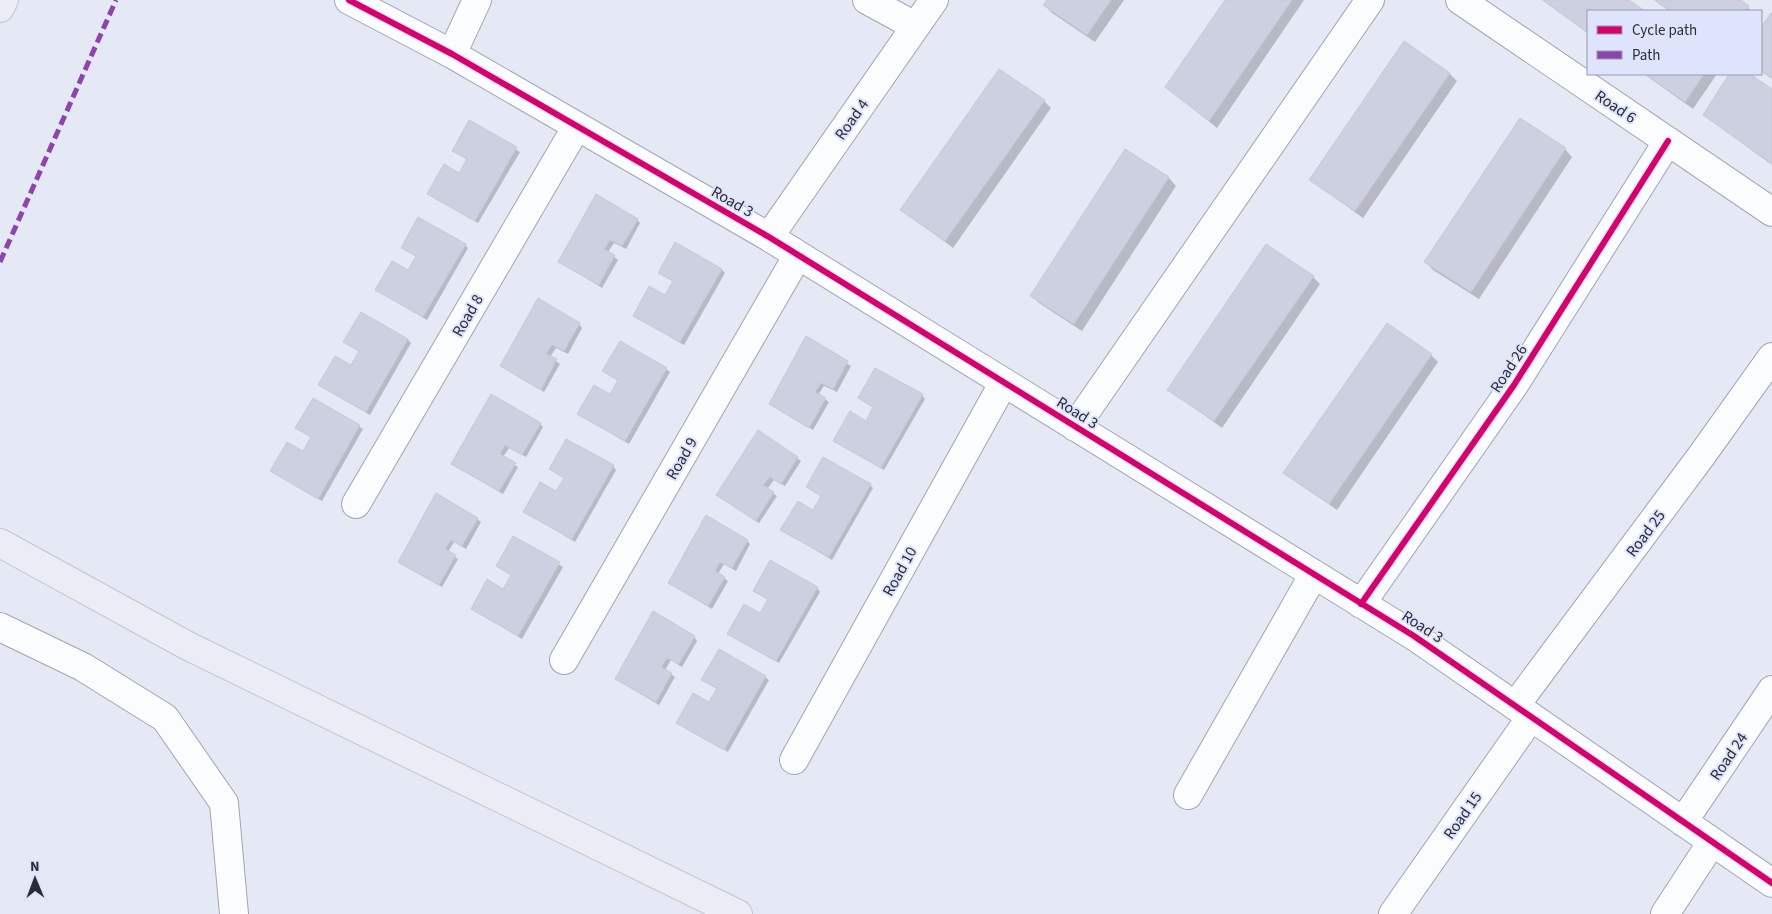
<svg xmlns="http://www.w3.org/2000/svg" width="1772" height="914" viewBox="0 0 1772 914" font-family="'Source Sans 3',sans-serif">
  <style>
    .shadow { fill: #0003 }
    .building { fill: #cdd0e1; stroke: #c7cad5 }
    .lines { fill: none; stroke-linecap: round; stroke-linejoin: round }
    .minor-casing { stroke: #a2a5af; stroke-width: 30 }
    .major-casing { stroke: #c3c5cb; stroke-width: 30 }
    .minor { stroke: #fbfcfe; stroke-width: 28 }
    .major { stroke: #ebecf5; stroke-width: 28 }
    .quiet { stroke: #8e44ad; stroke-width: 5; stroke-dasharray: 10 5; stroke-linecap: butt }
    .cycleway-casing { stroke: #dee4fc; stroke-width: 9 }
    .cycleway { stroke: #d6006c; stroke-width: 6 }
    .labels { text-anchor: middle; stroke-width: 4; stroke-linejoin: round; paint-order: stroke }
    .street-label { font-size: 16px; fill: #2a2c36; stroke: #dee4fc }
  </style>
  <rect width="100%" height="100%" fill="#e5e8f5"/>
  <path class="shadow" d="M1048 0H1124L1095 42 1052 13 1045 5Z
    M1226 0H1304L1217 128 1167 87Z
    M1542 0H1627L1643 11H1588V33Z
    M1654 0H1738L1752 11H1669Z
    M1772 14V79L1761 71V29Z
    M1450 74 1457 81 1363 218 1310 179Z
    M1644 74H1717L1693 109Z
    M1731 74H1748L1772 91V165L1704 115Z
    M1044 101 1051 108 953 248 902 210Z
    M470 122 520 152 478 223 428 193 460 175 468 160 454 151Z
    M1565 149 1572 157 1479 299 1433 270 1426 262Z
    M1126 151 1169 178 1176 186 1082 331 1039 303 1032 296Z
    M637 220 640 223 626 249 614 243 608 252 618 260 602 288 559 261Z
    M465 245 468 248 427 320 377 290 409 271 417 257 402 247Z
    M722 270 725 273 684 345 634 315 666 297 674 282 659 272Z
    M1313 277 1320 284 1222 428 1169 389Z
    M579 324 582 328 568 354 556 348 550 357 560 364 544 392 502 366Z
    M807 338 851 366 837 392 824 386 818 395 829 402 813 430 770 404Z
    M408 340 411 343 370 415 320 385 352 367 360 352 345 342Z
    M1431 355 1438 362 1337 510 1285 473Z
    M666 369 670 372 629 444 578 414 610 396 618 381 604 371Z
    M922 395 925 399 884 470 834 441 866 422 874 408 859 398Z
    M313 400 363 429 322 501 272 471 304 453 312 438 297 428Z
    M540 424 543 427 526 457 509 448 503 457 518 467 503 494 452 464Z
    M797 458 801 461 785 486 774 480 767 489 777 496 759 523 718 495Z
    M613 466 616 470 575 542 525 512 557 493 565 478 550 469Z
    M870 485 873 488 832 560 782 530 814 512 822 497 807 487Z
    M477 519 481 522 466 549 454 542 448 552 458 559 442 587 403 565Z
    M514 538 563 567 522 639 472 609 504 590 512 576 497 566Z
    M747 541 750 544 736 571 724 564 718 574 728 581 712 609 669 583Z
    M817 588 820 592 779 663 729 634 761 615 769 600 754 591Z
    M694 637 697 641 682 667 671 660 665 670 675 677 659 705 616 679Z
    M765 677 769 680 728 752 677 722 709 704 717 689 703 680Z"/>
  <path class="building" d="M1047 0H1111L1087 35 1043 5Z
    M1225 0H1292L1209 121 1165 87Z
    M1543 0H1629L1645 11H1588V33Z
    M1655 0H1741L1749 6 1746 11H1670Z
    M1771 13H1772V78L1761 70V27Z
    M1404 41 1450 73 1355 211 1309 180Z
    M999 69 1045 100 945 241 900 210Z
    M1645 74H1704L1685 102Z
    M1729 74H1750L1772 89V164L1703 115Z
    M1520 118 1566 148 1471 292 1424 262Z
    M469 120 517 147 475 221 427 194 444 164 459 173 467 159 452 151Z
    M1125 149 1169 177 1074 324 1030 296Z
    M596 194 638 219 622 246 610 240 604 249 615 255 599 285 558 262Z
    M418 217 466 244 423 317 375 290 392 261 408 270 416 256 401 248Z
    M675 242 722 269 680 342 633 316 649 286 665 295 673 281 658 273Z
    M1266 244 1314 276 1214 421 1167 390Z
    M538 298 580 323 564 351 552 345 546 354 557 359 541 390 500 366Z
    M361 312 408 339 366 412 318 385 335 356 351 365 359 351 343 342Z
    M1387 323 1432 354 1329 504 1283 473Z
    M806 336 848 361 833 389 821 383 815 392 826 398 809 428 769 404Z
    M620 341 667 368 625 441 577 414 594 385 610 394 618 380 602 371Z
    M875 368 923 394 881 468 833 441 850 411 866 421 873 407 858 398Z
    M491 394 541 423 522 455 505 445 500 454 516 463 499 491 451 464Z
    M313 398 360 425 318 499 270 471 287 442 303 451 311 437 295 428Z
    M758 430 798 457 781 484 770 477 763 485 774 492 756 521 716 495Z
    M566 439 614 465 572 539 523 512 540 482 556 491 564 478 549 469Z
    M823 457 871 484 829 557 780 530 798 501 813 510 821 496 806 487Z
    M436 493 478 518 462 546 451 540 445 549 456 555 439 585 398 562Z
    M706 515 748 540 732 568 720 562 715 571 725 577 708 606 668 583Z
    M513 536 560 562 518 636 471 609 487 579 503 589 511 575 496 566Z
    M770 560 818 587 776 661 727 634 744 604 760 613 768 599 753 591Z
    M653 611 695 636 679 664 667 658 661 667 672 673 656 702 615 679Z
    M719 649 766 676 724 750 676 723 693 693 709 702 717 688 701 680Z"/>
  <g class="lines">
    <defs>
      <path id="minor" d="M349 0 452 54 769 237 1414 636 1772 883
        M867 0 915 26
        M1460 0 1772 212
        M452 54 477 0
        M769 237 934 0
        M1075 427 1370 0
        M356 504 577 126
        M1361 604 1514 385 1668 141
        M0 627 83 667 165 718 224 803 234 914
        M564 660 798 255
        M1515 706 1702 455 1772 357
        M794 760 1004 382
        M1188 795 1314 574
        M1683 822 1772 690
        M1393 914 1531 717
        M1665 914 1712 842"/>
      <path id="major" d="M0 8 4 0
        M0 543 188 646 738 914"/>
    </defs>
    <use href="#minor" class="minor-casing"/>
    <use href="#major" class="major-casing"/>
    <use href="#minor" class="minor"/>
    <use href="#major" class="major"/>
    <path class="quiet" d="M0 262 116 0"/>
    <defs>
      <path id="cycleway" d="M349 0 452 54 769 237 1414 636 1772 883
        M1361 604 1514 385 1668 141"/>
    </defs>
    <use href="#cycleway" class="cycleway-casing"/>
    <use href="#cycleway" class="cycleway"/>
  </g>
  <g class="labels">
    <g class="street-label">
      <text transform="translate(1616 106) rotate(34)" y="6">Road 6</text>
      <text transform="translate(851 119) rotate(-55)" y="6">Road 4</text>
      <text transform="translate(733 201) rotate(30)" y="6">Road 3</text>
      <text transform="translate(467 315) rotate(-60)" y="6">Road 8</text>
      <text transform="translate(1508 368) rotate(-57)" y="6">Road 26</text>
      <text transform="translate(1078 412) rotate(32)" y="6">Road 3</text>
      <text transform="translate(681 458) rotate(-60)" y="6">Road 9</text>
      <text transform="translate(1645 533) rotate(-53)" y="6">Road 25</text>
      <text transform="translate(899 571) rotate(-61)" y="6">Road 10</text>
      <text transform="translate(1423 626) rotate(33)" y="6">Road 3</text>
      <text transform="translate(1728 756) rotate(-56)" y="6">Road 24</text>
      <text transform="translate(1462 815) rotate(-55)" y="6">Road 15</text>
    </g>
  </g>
  <rect x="1587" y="10" width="175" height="65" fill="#dee4fc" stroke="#969aad"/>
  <rect x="1597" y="26" width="25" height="8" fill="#d6006c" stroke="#969aad"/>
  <text x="1632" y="35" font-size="15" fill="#2a2c36">Cycle path</text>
  <rect x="1597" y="51" width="25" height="8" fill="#8e44ad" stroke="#969aad"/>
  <text x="1632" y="60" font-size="15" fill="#2a2c36">Path</text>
  <g transform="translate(35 879) rotate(359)" stroke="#dee4fc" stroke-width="4" paint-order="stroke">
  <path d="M0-4L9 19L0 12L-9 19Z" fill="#2a2c36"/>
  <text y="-8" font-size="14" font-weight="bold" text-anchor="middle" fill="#2a2c36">N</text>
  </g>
</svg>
